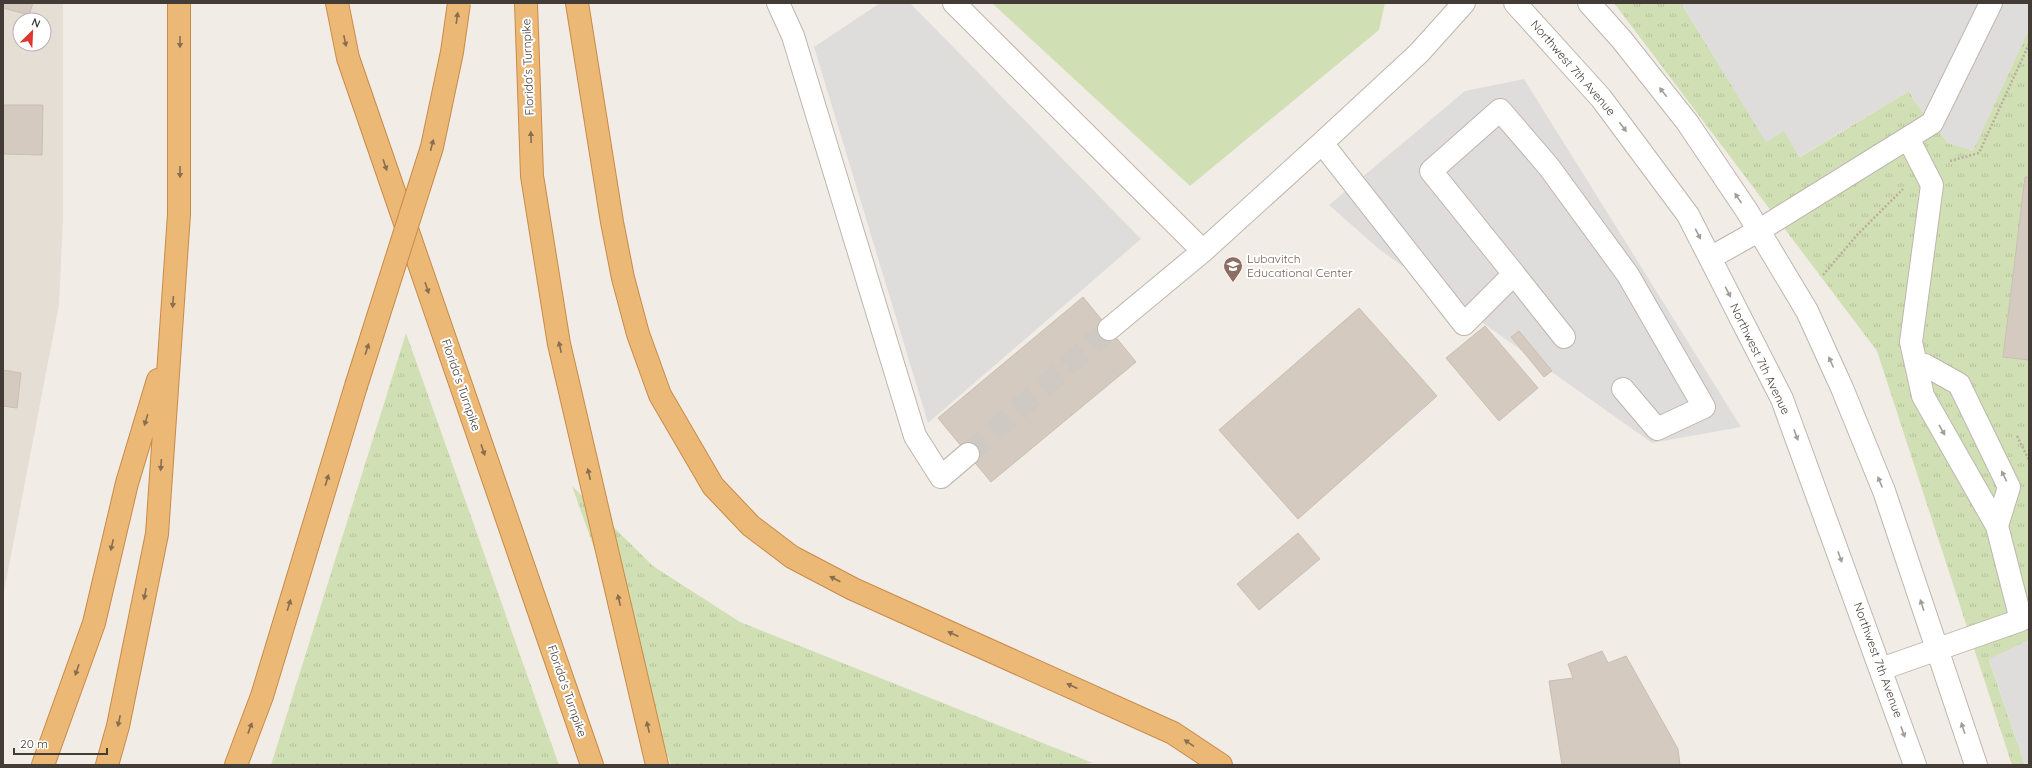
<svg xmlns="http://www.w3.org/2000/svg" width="2032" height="768" viewBox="0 0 2032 768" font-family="Quicksand,sans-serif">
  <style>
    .residential { fill: #e4ded5; fill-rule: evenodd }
    .grass { fill: url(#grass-tufts) }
    .pitch { fill: #d1e0b4 }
    .parking { fill: #dfdddb }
    .building { fill: #d4cac0; stroke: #cbbeb1 }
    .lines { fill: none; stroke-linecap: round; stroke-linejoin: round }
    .minor-tunnel { stroke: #cec9c3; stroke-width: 22; stroke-dasharray: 22 11; stroke-linecap: butt }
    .minor-casing { stroke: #beb6ad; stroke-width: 24 }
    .highway-casing { stroke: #c98b48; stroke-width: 24 }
    .path { stroke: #bbad9d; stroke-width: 2.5; stroke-dasharray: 2 2; stroke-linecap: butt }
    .minor { stroke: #fff; stroke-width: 22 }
    .highway { stroke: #ecb876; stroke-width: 22 }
    .highway-bridge-casing { stroke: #c98b48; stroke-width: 24; stroke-linecap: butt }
    .highway-bridge { stroke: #ecb876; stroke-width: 22 }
    .oneway { fill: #876e50 }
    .oneway2 { fill: #a19e9a }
    .labels { text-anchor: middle; stroke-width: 4; stroke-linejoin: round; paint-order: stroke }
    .street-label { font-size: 12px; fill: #433c36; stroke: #fff }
    .education-label { font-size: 12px; fill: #785e54; stroke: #fff; text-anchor: start }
  </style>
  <defs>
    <pattern id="grass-tufts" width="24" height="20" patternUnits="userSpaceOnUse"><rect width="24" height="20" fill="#d1e0b4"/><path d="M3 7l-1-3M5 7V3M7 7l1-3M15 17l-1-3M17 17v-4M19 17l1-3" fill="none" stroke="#b5c19b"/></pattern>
  </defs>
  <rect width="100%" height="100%" fill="#f1ece6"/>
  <path class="residential" d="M3 3H63V219L59 305 3 597ZM20 20H44V44H20Z"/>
  <path class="grass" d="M1614 3H1681L1766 141 1784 130 1800 157 1909 91 1915 102 1948 143 1973 150 2029 29V177H2025L2003 356 2029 360V640L1989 660 2025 765H2012L1877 351Z
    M406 333 559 765H271Z
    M572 486 653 566 740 622 1093 763 1069 765H671Z"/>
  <path class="pitch" d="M992 3H1385L1379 30 1190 186Z"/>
  <path class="parking" d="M880 3H910L1141 239 928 423 814 47Z
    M1681 3H2029V29L1973 151 1948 143 1915 102 1909 91 1799 157 1784 131 1766 142Z
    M1524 79 1741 427 1652 443 1380 250 1329 205 1465 91Z
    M2029 640V765H2025L1989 659Z"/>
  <path class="building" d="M3 3H33L29 15 3 8Z
    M3 105H43L42 155 3 154Z
    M2025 177H2029V360L2003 357Z
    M1083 297 1136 362 991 482 938 418Z
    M1359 308 1437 396 1298 519 1219 430Z
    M1485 326 1538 388 1499 421 1446 358Z
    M1519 331 1552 371 1544 377 1511 337Z
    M3 370 21 373 17 408 3 406Z
    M1298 533 1320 559 1259 610 1237 584Z
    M1602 651 1608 663 1626 656 1678 749 1680 765H1562L1549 681 1573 678 1568 664Z"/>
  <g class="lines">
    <path class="minor-tunnel" d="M968 454 1109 329"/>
    <defs>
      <path id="minor" d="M778 3 793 36 915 436 941 477 968 454
        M954 3 1203 251
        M1515 3 1601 98 1688 215 1782 399 1915 765
        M1589 3 1622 40 1687 122 1747 211 1807 311 1842 388 1884 491 1976 765
        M1322 143 1464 324 1514 274 1564 337
        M1710 258 1758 231 1932 123 1991 3
        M1514 274 1431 171 1500 110 1549 167 1628 275 1704 407 1657 429 1623 389
        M1109 329 1203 251 1322 143 1419 53 1464 3
        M1917 367 1925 365 1959 384 2009 487 1997 526
        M1881 669 2021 620 1997 526 1923 396 1911 342 1932 185 1908 138"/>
      <path id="highway" d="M337 3 348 58 592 765
        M526 3 532 176 559 344 657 765
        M577 3 612 222 623 278 638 334 660 395 713 486 751 526 792 557 853 589 1173 733 1221 765
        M43 765 94 623 127 483 158 380
        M107 765 118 726 157 534 179 214V3
        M236 765 262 696 356 386"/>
    </defs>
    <use href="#minor" class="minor-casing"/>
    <use href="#highway" class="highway-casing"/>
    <path class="path" d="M1950 161 1979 153 2029 44
      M1823 275 1857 235 1903 189
      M2017 436 2029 460"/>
    <use href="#minor" class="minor"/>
    <use href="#highway" class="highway"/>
    <defs>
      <path id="highway-bridge" d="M356 386 432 147 452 52 459 3"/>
    </defs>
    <use href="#highway-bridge" class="highway-bridge-casing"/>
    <use href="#highway-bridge" class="highway-bridge"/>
  </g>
  <defs><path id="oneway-solid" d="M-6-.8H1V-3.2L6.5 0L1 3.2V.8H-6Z"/></defs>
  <g class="oneway">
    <use href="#oneway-solid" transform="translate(457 18) rotate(-82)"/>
    <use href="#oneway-solid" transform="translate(345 41) rotate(78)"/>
    <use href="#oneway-solid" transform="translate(180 42) rotate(90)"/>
    <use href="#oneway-solid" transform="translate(531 137) rotate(-92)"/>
    <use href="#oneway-solid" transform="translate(432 145) rotate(-76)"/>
    <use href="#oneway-solid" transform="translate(385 165) rotate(71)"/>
    <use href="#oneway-solid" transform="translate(180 172) rotate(90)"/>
    <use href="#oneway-solid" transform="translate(427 288) rotate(71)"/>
    <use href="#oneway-solid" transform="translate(173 302) rotate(94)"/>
    <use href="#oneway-solid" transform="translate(560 347) rotate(-102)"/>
    <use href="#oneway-solid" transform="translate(367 349) rotate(-72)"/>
    <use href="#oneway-solid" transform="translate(146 420) rotate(107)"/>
    <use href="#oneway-solid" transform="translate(483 450) rotate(71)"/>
    <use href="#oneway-solid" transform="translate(161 465) rotate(94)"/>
    <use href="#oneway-solid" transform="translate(589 474) rotate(-103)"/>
    <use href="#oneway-solid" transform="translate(327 480) rotate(-73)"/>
    <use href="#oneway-solid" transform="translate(112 545) rotate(103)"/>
    <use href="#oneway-solid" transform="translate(835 579) rotate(-153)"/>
    <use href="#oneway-solid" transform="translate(145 594) rotate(101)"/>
    <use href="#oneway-solid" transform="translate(619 600) rotate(-103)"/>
    <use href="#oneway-solid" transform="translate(289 605) rotate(-73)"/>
    <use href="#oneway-solid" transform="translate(953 634) rotate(-156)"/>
    <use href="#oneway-solid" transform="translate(77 670) rotate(109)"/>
    <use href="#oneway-solid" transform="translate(1072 686) rotate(-156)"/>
    <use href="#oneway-solid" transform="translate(119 721) rotate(102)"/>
    <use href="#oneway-solid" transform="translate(648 727) rotate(-103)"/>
    <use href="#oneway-solid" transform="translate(250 728) rotate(-70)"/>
    <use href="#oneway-solid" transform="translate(1189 743) rotate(-146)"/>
  </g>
  <g class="oneway2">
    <use href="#oneway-solid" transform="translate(1663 92) rotate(-128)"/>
    <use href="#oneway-solid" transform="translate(1623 127) rotate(53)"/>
    <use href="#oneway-solid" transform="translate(1738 198) rotate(-124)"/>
    <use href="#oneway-solid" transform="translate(1698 234) rotate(63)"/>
    <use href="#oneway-solid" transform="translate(1728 292) rotate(63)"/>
    <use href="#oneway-solid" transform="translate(1831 362) rotate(-114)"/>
    <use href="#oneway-solid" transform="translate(1942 430) rotate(60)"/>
    <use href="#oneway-solid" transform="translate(1796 435) rotate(70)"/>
    <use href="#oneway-solid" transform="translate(2004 476) rotate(-116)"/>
    <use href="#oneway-solid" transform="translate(1880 482) rotate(-112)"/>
    <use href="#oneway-solid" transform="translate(1840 557) rotate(70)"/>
    <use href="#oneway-solid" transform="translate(1922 605) rotate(-108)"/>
    <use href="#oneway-solid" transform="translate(1963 728) rotate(-108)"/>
    <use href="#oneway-solid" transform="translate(1903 732) rotate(70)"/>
  </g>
  <defs>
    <symbol id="school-pin" viewBox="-11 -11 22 30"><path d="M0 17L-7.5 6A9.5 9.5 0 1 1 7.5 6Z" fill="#8d6e63" stroke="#fff"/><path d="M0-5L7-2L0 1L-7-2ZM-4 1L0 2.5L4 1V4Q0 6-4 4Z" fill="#fff"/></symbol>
  </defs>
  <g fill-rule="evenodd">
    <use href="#school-pin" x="1222" y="255" width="22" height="30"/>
  </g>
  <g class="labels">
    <g class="street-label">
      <text transform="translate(528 67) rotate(-92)" y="4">Florida's Turnpike</text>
      <text transform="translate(1573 68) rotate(49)" y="4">Northwest 7th Avenue</text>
      <text transform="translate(1760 359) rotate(64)" y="4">Northwest 7th Avenue</text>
      <text transform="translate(461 385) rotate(71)" y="4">Florida's Turnpike</text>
      <text transform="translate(1878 660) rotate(70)" y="4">Northwest 7th Avenue</text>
      <text transform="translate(567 691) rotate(71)" y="4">Florida's Turnpike</text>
    </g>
    <g class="education-label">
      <text x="1247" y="263">Lubavitch<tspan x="1247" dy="14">Educational Center</tspan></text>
    </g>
  </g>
  <rect width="2032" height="768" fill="none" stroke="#433c36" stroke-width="8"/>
  <g transform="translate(32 32) rotate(24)"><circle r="19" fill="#ffffff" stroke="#b4b1af"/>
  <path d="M0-3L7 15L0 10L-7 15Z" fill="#df362f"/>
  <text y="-6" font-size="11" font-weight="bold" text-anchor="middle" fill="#433c36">N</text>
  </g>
  <path d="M14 748v6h93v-6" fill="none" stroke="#433c36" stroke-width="2"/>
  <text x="20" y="748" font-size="12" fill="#433c36" stroke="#ffffff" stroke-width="3" paint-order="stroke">20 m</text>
</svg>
